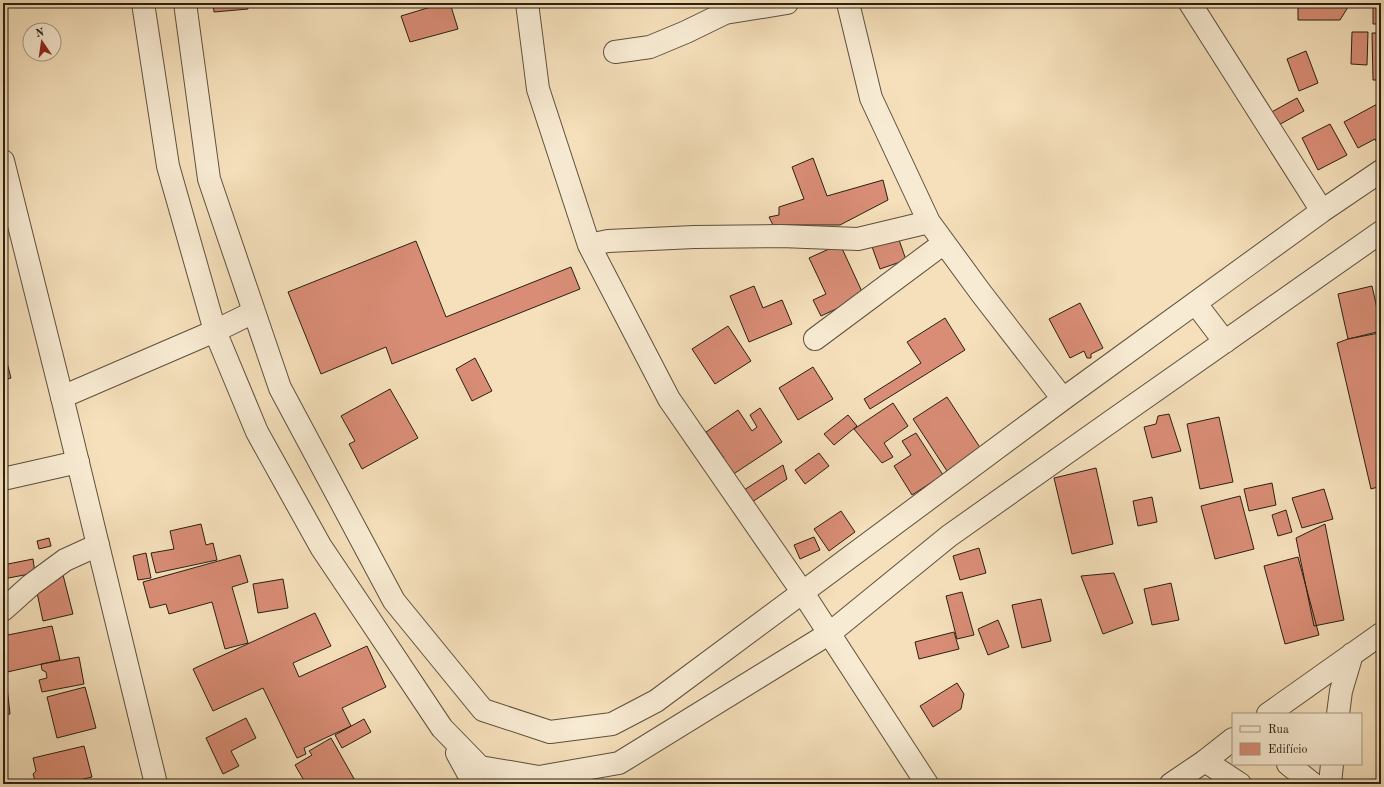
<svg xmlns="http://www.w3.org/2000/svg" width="1384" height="787" viewBox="0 0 1384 787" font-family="'Old Standard TT',serif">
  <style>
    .building { fill: #d98d76; stroke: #2a2013 }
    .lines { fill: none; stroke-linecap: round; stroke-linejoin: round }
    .minor-casing { stroke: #5d503d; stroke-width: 24 }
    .tertiary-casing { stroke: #5d503d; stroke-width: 24 }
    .minor { stroke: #f8ebd3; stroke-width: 22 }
    .tertiary { stroke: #f8ebd3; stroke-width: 22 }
  </style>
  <rect width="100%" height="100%" fill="#f5e0bb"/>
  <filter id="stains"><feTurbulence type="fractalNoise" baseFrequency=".005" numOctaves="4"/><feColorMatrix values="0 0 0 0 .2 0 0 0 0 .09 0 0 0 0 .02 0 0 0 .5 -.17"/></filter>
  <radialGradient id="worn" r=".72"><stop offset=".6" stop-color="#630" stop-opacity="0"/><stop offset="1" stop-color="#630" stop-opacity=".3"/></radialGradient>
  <path class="building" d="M213 3H247L248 9 214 12Z
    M444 3H450L458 29 410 42 401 16Z
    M1298 3H1348V7L1340 20H1298Z
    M1373 3H1381V24H1373Z
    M1352 32H1368L1367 65 1351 64Z
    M1372 33H1381V80H1373Z
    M1306 51 1318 83 1299 91 1287 59Z
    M1297 98 1304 111 1275 127 1268 114Z
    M1381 102V151L1375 139 1358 148 1344 122Z
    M1330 124 1347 155 1318 170 1302 138Z
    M813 158 827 196 883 180 888 200 840 225H773L769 217 779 215V207L804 199 792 167Z
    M896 231 906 260 880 269 870 241Z
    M416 241 446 317 571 267 580 289 392 364 386 347 321 374 288 292Z
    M840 244 864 296 821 316 813 300 826 294 809 258Z
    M754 286 763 308 782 300 792 324 749 342 730 296Z
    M1372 286 1381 326V331L1348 339 1338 294Z
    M1080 303 1103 348 1091 354V358H1087L1084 351 1070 358 1049 319Z
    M945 318 965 350 870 409 864 399 921 363 907 342Z
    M728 326 751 361 715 384 692 349Z
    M1379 333 1381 344V486L1371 489 1337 343 1348 339Z
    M3 351H4L11 378 3 380Z
    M475 358 492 391 472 401 456 369Z
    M813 367 833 399 798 420 779 388Z
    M390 389 418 438 362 469 349 444 355 441 341 416Z
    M947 397 981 449 947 471 913 419Z
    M893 403 908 426 884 443 893 457 882 463 854 429Z
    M760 408 782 442 729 477 718 461 724 458 706 432 738 410 752 431 757 427 750 415Z
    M1169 414 1181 451 1152 458 1144 427 1156 424 1158 416Z
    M848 415 857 426 834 445 824 434Z
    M1219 417 1233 482 1200 489 1187 424Z
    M916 433 943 475 912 495 894 466 911 455 902 441Z
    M819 453 829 466 805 484 795 470Z
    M783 465 787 479 752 502 744 490Z
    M1096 468 1113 544 1072 554 1054 478Z
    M1272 483 1276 505 1249 511 1244 489Z
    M1324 489 1333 519 1302 528 1292 498Z
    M1240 496 1254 549 1215 559 1201 506Z
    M1152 497 1157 522 1138 526 1133 501Z
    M1286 510 1292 532 1278 536 1272 515Z
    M841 511 855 532 829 551 814 529Z
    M201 524 206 545 213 543 217 560 156 573 151 553 174 549 170 531Z
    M1325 524 1344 620 1314 626 1296 538Z
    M814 537 820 550 800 559 794 545Z
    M49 538 51 546 39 549 37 541Z
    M979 548 986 573 960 580 953 556Z
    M146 553 151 578 138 580 133 556Z
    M240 555 248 582 232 587 248 643 225 649 212 602 169 614 166 604 150 608 143 582Z
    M1298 557 1319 635 1285 644 1264 566Z
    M33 559 35 573 3 579V565Z
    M62 571 73 614 43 621 36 588Z
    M1114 573 1133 623 1103 634 1081 576Z
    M283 579 288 608 258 613 253 584Z
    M1171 583 1179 620 1152 625 1144 589Z
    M962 592 974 635 957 639 946 596Z
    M1041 599 1051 641 1022 648 1012 605Z
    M315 613 331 646 293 663 299 677 367 646 386 687 342 708 351 726 304 748 306 754 297 758 263 688 213 711 193 669Z
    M3 619 8 634 3 636Z
    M998 620 1009 647 988 655 978 629Z
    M52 626 60 660 3 673V636Z
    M954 632 959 649 919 659 915 642Z
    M79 657 84 684 42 692 39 680 47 678 46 672 42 670 41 664Z
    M6 678 10 714 3 715V679Z
    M957 683 964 694 961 709 933 727 920 706Z
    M85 687 96 728 57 738 47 697Z
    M246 718 256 738 231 751 239 766 223 774 206 738Z
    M364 719 371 732 342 748 335 735Z
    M331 738 357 784H306L295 765 312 755 309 751Z
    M84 746 92 777 63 784H36L33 774 36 771 33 758Z"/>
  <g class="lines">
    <defs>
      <path id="minor" d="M143 3 168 166 215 331 257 432 321 547 368 617 442 728 480 767 539 777 619 763 830 633 949 536 1106 425 1381 232
        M185 3 209 179 280 388 394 601 483 710 550 732 612 724 656 701 1063 399 1322 211 1381 171
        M527 3 538 89 589 245 669 399 803 593 927 784
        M848 3 871 98 929 222 981 293 1063 399
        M1190 3 1322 211
        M615 52 650 47 686 32 725 13 787 3
        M589 245 608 241 694 237 781 236 858 239 929 222
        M1196 304 1225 342
        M815 339 944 243
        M62 397 215 331 254 312
        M3 479 78 462
        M3 610 31 585 65 560 98 545
        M457 753 474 784
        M1205 761 1240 784
        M1288 764 1313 784"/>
      <path id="tertiary" d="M3 161 62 397 156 784
        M1268 714 1381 634
        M1338 714 1341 691 1352 654
        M1171 784 1205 761 1233 739
        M1330 784 1332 764"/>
    </defs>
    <use href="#minor" class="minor-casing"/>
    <use href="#tertiary" class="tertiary-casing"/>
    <use href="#minor" class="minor"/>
    <use href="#tertiary" class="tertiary"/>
  </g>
  <rect width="1384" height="787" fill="none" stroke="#f5e0bb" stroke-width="16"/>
  <rect x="4" y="4" width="1376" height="779" fill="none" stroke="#2a2013" stroke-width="2"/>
  <rect x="8" y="8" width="1368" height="771" fill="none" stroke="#2a2013"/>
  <rect x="1232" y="713" width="130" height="52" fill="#f8ebd3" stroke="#a69a86"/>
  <rect x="1240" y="726" width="20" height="6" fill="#f8ebd3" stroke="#a69a86"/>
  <text x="1268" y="733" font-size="12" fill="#2a2013">Rua</text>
  <rect x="1240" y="743" width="20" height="12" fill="#d98d76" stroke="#a69a86"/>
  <text x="1268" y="753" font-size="12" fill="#2a2013">Edifício</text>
  <g transform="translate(42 42) rotate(347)"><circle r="19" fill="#f8ebd3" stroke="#a69a86"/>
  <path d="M0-3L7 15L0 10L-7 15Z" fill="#8f2418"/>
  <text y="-6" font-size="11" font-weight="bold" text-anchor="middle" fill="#2a2013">N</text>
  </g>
  <rect width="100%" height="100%" filter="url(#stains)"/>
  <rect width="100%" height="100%" fill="url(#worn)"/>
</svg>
